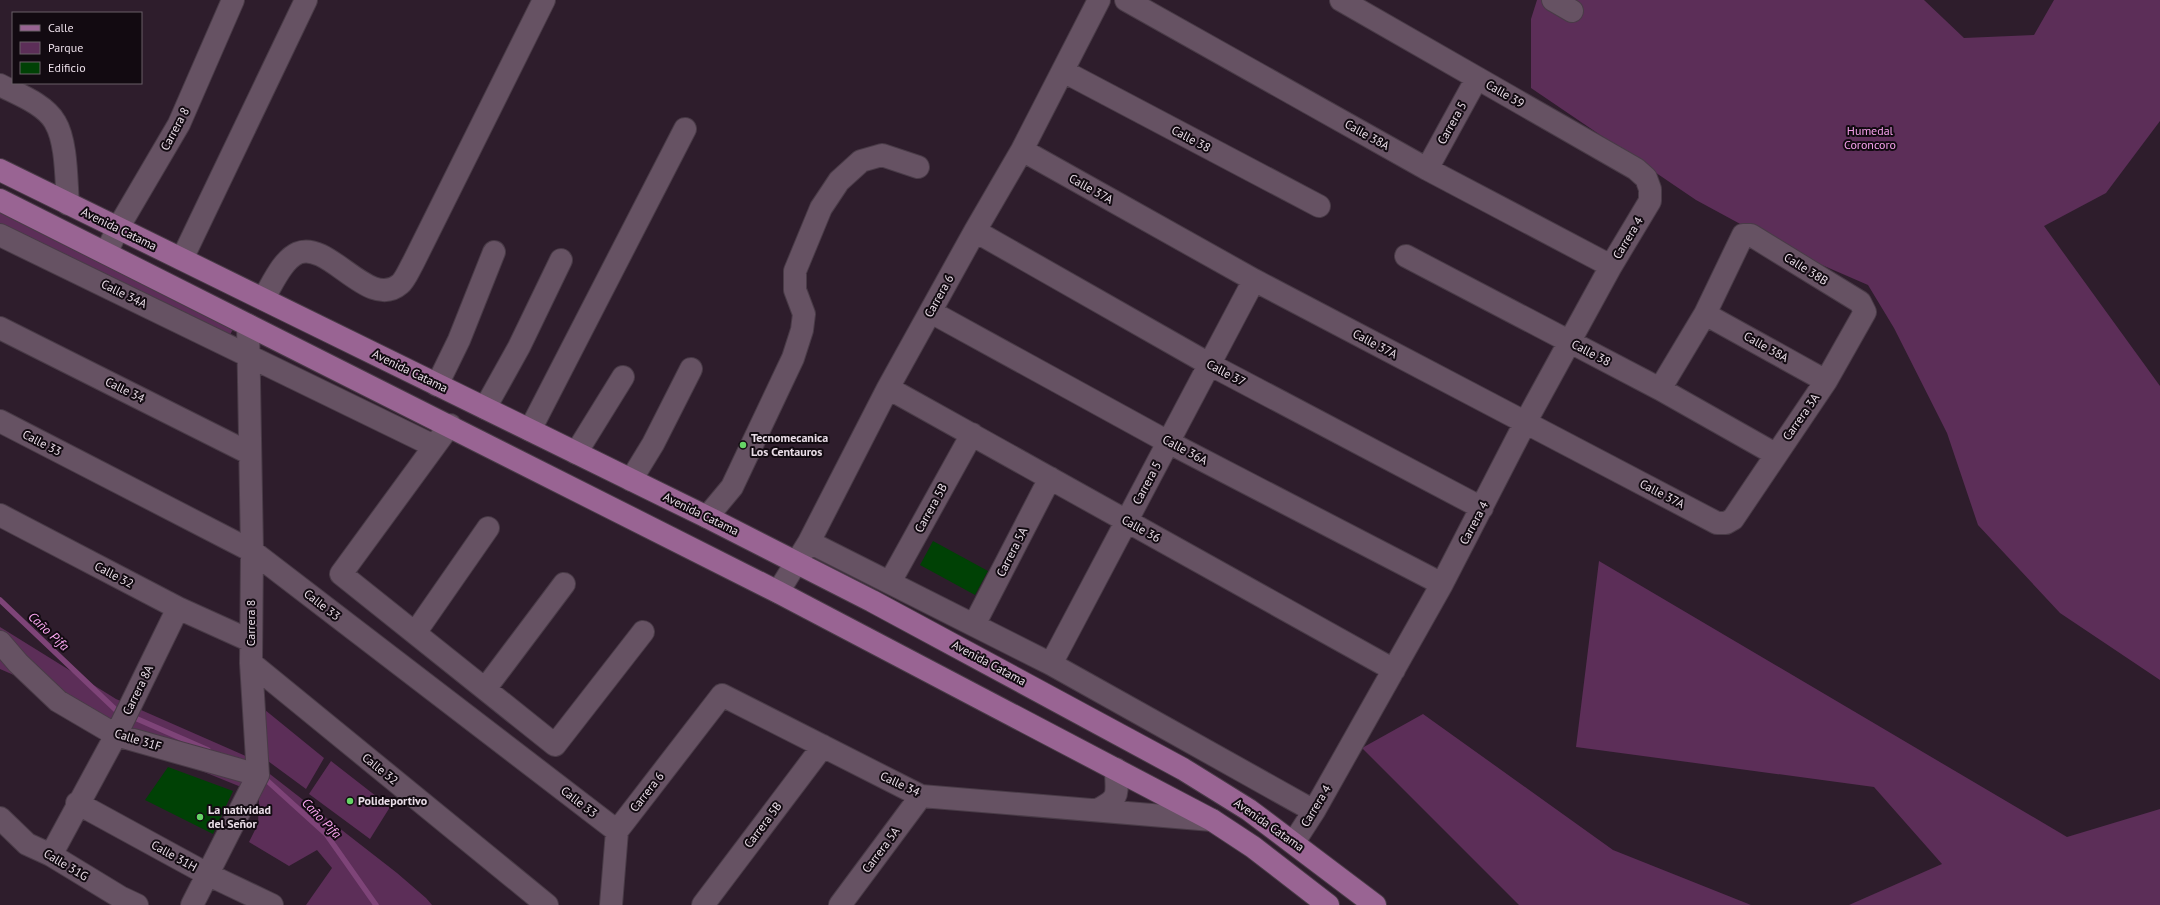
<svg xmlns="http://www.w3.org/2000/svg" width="2160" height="905" viewBox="0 0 2160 905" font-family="'PT Sans',sans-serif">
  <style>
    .green { fill: #5c2e58 }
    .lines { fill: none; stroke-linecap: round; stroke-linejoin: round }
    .stream { stroke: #7e4478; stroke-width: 5.5 }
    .building { fill: #004105 }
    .minor-casing { stroke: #493b47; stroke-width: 24 }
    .major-casing { stroke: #493b47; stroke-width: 24 }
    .minor { stroke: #665263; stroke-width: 22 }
    .major { stroke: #996493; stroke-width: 22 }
    .poi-dot { fill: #66d466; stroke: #120a11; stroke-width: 1.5 }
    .labels { text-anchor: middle; stroke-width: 4; stroke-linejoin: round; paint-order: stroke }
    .street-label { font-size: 12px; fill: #eadee8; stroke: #120a11 }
    .park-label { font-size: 12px; fill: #f5a1eb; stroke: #120a11 }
    .poi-label { font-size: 12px; font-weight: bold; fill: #eadee8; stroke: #120a11; text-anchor: start }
    .water-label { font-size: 13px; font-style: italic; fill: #fea9f4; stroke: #120a11 }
  </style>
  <rect width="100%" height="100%" fill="#2e1d2c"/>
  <path class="green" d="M1537 0H1924L1964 38 2034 35 2054 0H2160V121L2106 193 2044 226 2160 386V680L2060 613 1978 525 1947 433 1894 328 1868 285 1792 252 1696 200 1531 88V19Z
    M0 208 234 327 226 343 0 231Z
    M1599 561 2067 837 2160 809V905H1849L1942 864 1874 787 1576 747Z
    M0 627 116 699 248 757 397 873 426 898 432 905H306L332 868 317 850 289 866 249 842 258 824 259 799 246 789 69 717 23 679 0 669Z
    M248 696 324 758 306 789 253 750Z
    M1423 714 1613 850 1751 905H1519L1362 748Z
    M331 761 390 807 370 839 309 794Z"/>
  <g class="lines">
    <path class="stream" d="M0 600 117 711
      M135 718 208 750
      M262 776 326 834 376 905"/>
  </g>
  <path class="building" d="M933 541 988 571 975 595 920 565Z
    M168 767 233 791 213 834 145 800Z"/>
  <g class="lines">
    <defs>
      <path id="minor" d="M1126 0 1427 169 1611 266
        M1553 0 1572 11
        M1063 71 1319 206
        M0 85C17 94 45 104 55 122 67 142 66 180 68 204
        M1022 150 1254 280 1717 523H1726L1733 519 1826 381 1865 312 1860 302 1751 235H1743L1705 314 1660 389
        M1427 169 1477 78
        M975 231 1209 364 1482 508
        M0 235 434 446
        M106 253 118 228 179 124 233 0
        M1406 256 1660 389 1775 454
        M182 259 306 0
        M263 299C272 285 282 260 298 253 329 240 369 311 400 284 405 280 409 270 413 263L544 0
        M931 312 1168 442 1442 584
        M1705 314 1826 381
        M0 328 249 453
        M437 385 459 340 494 252
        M888 388 1394 670
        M485 408 519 347 561 260
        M0 421 252 551 617 831
        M450 425 341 574 555 745 643 632
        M530 430 685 129
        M576 453 623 377
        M631 480 653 444 691 369
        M0 515 178 608 251 641
        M707 517 732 487 793 358 802 330 804 314 795 290V271L821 208 839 181 861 161 882 155 918 167
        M809 542 1051 664 1314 811
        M890 582 972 434
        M778 592 809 542 888 388 975 231 1022 150 1099 0
        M974 625 1050 478
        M415 633 488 528
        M0 642 18 663 58 701 116 735 258 775
        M251 663 547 905
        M1051 664 1254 280
        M485 689 564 584
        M77 803 207 874 272 905
        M1097 810C1122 798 1116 793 1116 769
        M0 818 27 844 51 855 120 897 137 905
        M1294 842 1314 811 1442 584 1525 423 1611 266 1650 201V189L1646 178 1636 169 1341 0
        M51 855 116 735 178 608
        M192 905 258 775 251 663 252 551 248 325
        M611 905 617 831 722 695 921 796 1212 820
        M703 905 823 746
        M840 905 921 796"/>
      <path id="major" d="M0 170 707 517 872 601 1183 769 1249 810 1375 905
        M0 200 778 592 1212 820 1253 847 1328 905"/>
    </defs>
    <use href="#minor" class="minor-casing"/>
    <use href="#major" class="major-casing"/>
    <use href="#minor" class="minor"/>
    <use href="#major" class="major"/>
  </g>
  <g class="poi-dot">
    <circle cx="743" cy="445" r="4"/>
    <circle cx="350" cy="801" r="4"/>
    <circle cx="200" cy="817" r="4"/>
  </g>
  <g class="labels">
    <g class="street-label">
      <text transform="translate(1505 94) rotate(30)" y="4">Calle 39</text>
      <text transform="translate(1452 123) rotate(-61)" y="4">Carrera 5</text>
      <text transform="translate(175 129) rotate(-62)" y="4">Carrera 8</text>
      <text transform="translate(1367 135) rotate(29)" y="4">Calle 38A</text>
      <text transform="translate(1191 139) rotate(28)" y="4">Calle 38</text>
      <text transform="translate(1091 189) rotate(29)" y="4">Calle 37A</text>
      <text transform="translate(119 229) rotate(26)" y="4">Avenida Catama</text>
      <text transform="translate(1628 238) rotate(-59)" y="4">Carrera 4</text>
      <text transform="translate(1806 269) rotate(32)" y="4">Calle 38B</text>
      <text transform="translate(124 294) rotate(26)" y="4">Calle 34A</text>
      <text transform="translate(939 296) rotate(-61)" y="4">Carrera 6</text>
      <text transform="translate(1375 344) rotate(28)" y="4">Calle 37A</text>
      <text transform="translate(1766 347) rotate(29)" y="4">Calle 38A</text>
      <text transform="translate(1591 353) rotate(28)" y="4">Calle 38</text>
      <text transform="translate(410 371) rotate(26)" y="4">Avenida Catama</text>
      <text transform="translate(1226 373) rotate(28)" y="4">Calle 37</text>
      <text transform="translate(125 390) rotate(26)" y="4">Calle 34</text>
      <text transform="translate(1801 417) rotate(-55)" y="4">Carrera 3A</text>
      <text transform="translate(42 443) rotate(27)" y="4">Calle 33</text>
      <text transform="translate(1185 450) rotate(28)" y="4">Calle 36A</text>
      <text transform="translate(1147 483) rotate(-62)" y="4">Carrera 5</text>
      <text transform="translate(1662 494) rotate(27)" y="4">Calle 37A</text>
      <text transform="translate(931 508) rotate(-61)" y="4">Carrera 5B</text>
      <text transform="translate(701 514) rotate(26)" y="4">Avenida Catama</text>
      <text transform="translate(1474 523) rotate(-62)" y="4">Carrera 4</text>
      <text transform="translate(1141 529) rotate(29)" y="4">Calle 36</text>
      <text transform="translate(1012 552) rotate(-63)" y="4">Carrera 5A</text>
      <text transform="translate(114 575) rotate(28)" y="4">Calle 32</text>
      <text transform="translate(322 605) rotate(38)" y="4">Calle 33</text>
      <text transform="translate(251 623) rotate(-90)" y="4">Carrera 8</text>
      <text transform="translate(989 663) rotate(28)" y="4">Avenida Catama</text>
      <text transform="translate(138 690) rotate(-64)" y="4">Carrera 8A</text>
      <text transform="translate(138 740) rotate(17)" y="4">Calle 31F</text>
      <text transform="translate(380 769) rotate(39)" y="4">Calle 32</text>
      <text transform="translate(900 784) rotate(25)" y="4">Calle 34</text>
      <text transform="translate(647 792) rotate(-52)" y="4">Carrera 6</text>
      <text transform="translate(579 802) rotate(38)" y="4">Calle 33</text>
      <text transform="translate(1316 806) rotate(-59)" y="4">Carrera 4</text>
      <text transform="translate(763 825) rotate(-53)" y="4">Carrera 5B</text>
      <text transform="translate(1269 825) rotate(35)" y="4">Avenida Catama</text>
      <text transform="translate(881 850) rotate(-53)" y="4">Carrera 5A</text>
      <text transform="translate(174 856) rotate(29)" y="4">Calle 31H</text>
      <text transform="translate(66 865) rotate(31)" y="4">Calle 31G</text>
    </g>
    <g class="park-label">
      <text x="1870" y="135">Humedal<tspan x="1870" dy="14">Coroncoro</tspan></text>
    </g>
    <g class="poi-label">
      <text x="751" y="442">Tecnomecanica<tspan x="751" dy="14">Los Centauros</tspan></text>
      <text x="358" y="805">Polideportivo</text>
      <text x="208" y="814">La natividad<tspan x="208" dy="14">del Señor</tspan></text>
    </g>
    <g class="water-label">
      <text transform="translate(49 631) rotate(43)" y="5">Caño Pifa</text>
      <text transform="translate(322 818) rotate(46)" y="5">Caño Pifa</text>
    </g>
  </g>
  <rect x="12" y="12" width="130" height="72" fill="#120a11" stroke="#685f67"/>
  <rect x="20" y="25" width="20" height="6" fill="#996493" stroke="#685f67"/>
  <text x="48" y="32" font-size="12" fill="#eadee8">Calle</text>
  <rect x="20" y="42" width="20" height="12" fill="#5c2e58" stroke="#685f67"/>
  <text x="48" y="52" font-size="12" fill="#eadee8">Parque</text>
  <rect x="20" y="62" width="20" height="12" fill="#004105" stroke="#685f67"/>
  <text x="48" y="72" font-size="12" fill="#eadee8">Edificio</text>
</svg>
